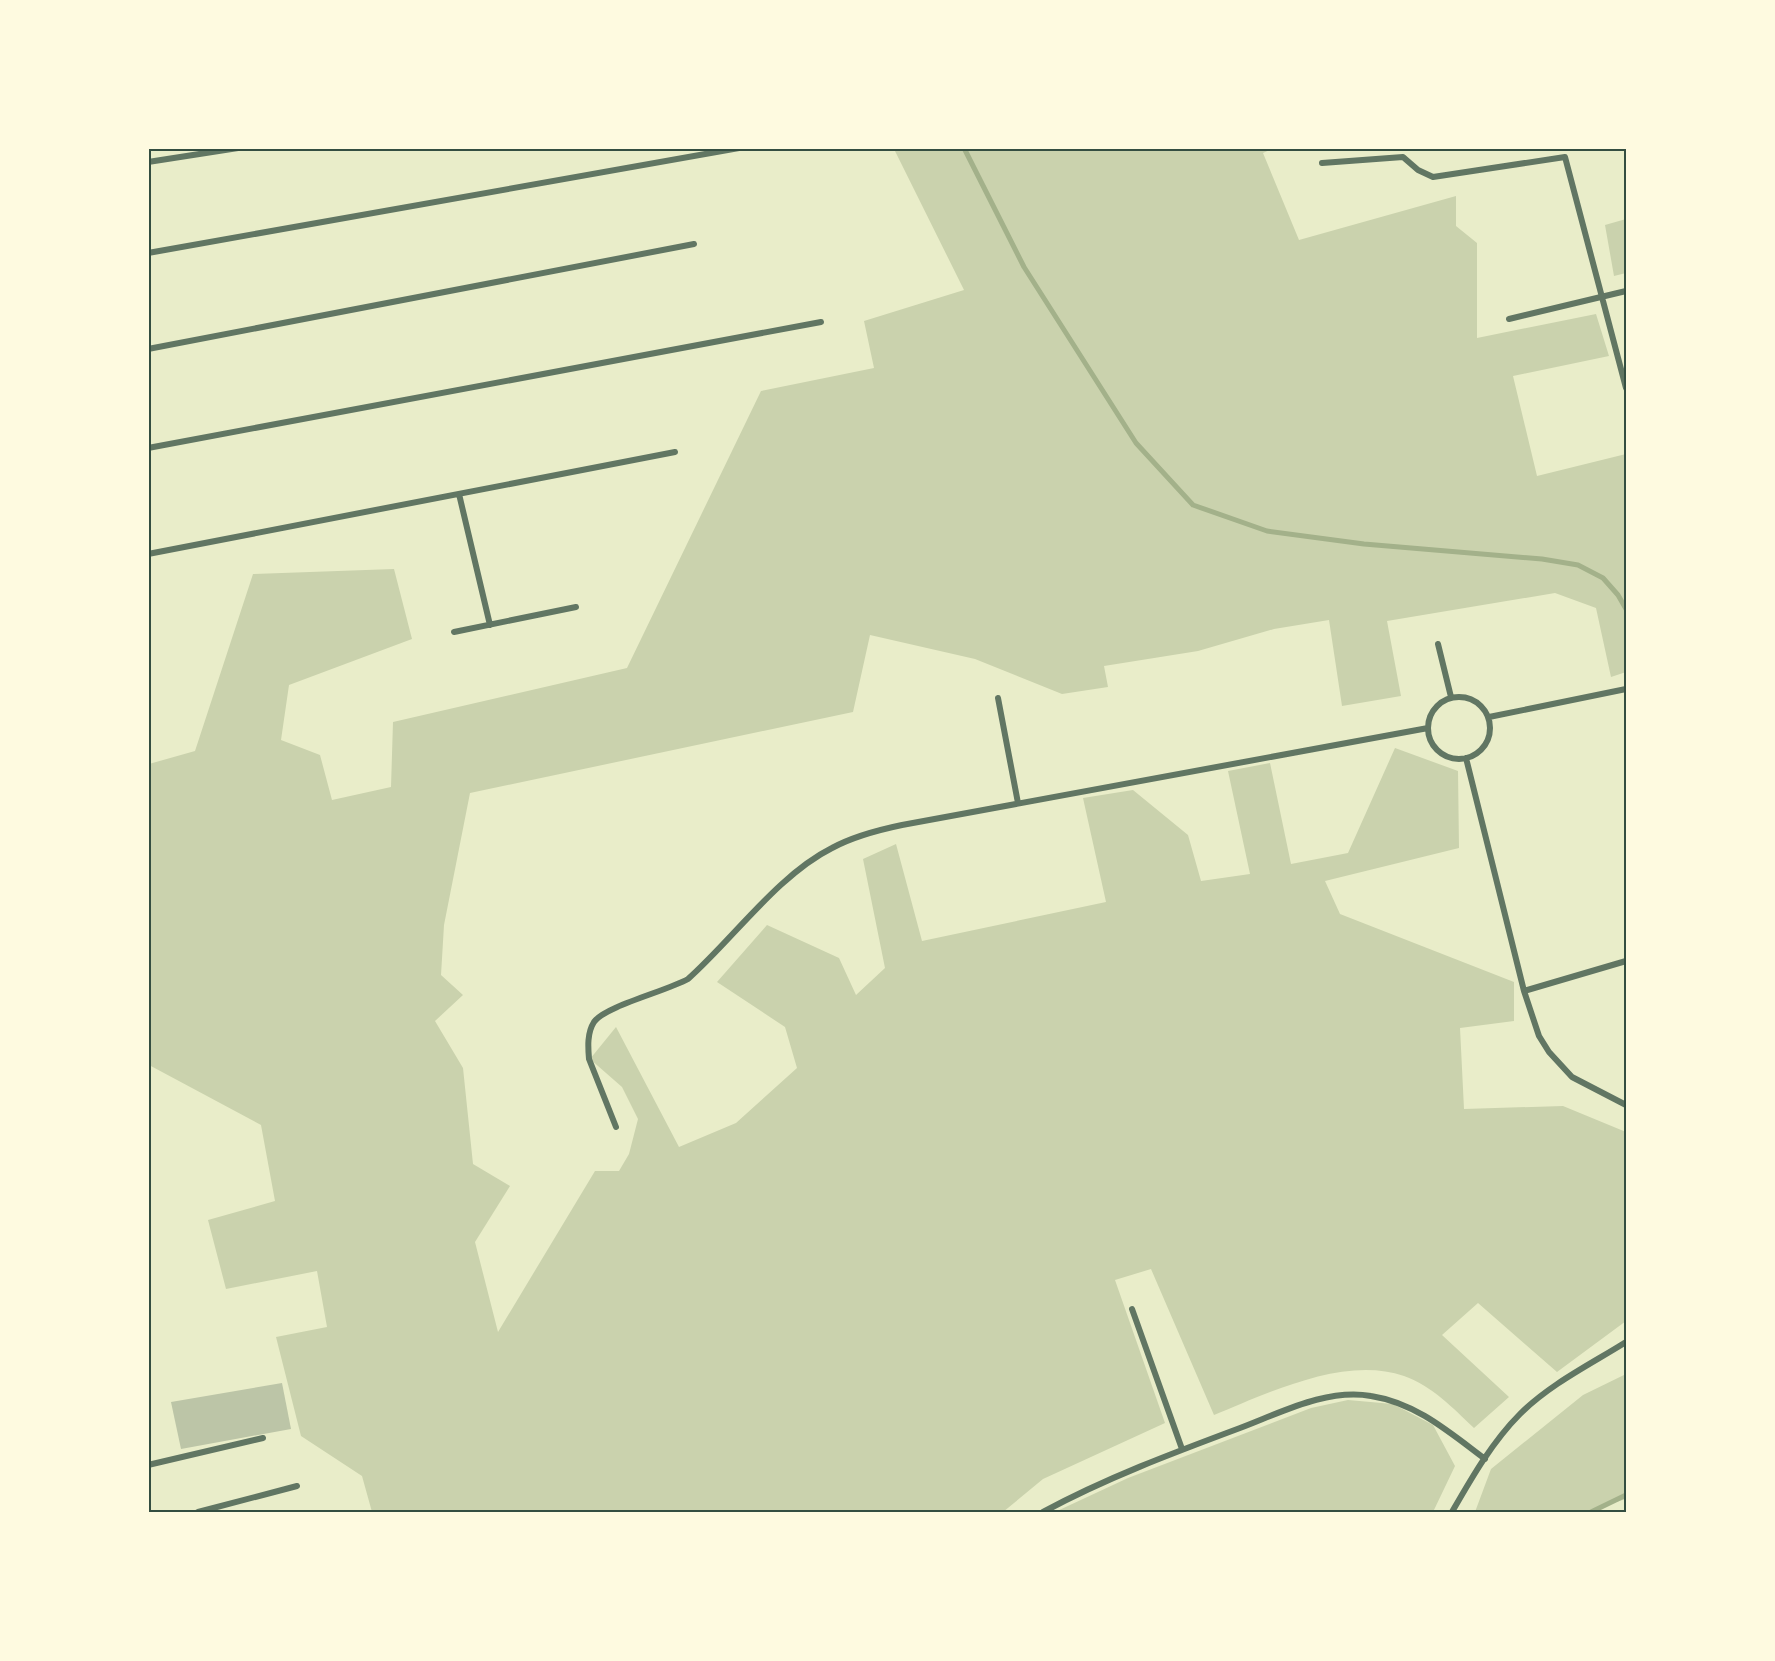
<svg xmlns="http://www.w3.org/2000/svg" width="1775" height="1661" viewBox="0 0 1775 1661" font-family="'Fira Sans Condensed',sans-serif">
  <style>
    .green { fill: #cad2ad }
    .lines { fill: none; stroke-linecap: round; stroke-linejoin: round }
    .stream { stroke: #a3b18a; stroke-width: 5 }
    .building { fill: #bcc5a7 }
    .minor { stroke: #617663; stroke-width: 6 }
    .neatline { fill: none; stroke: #344e41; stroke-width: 2 }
  </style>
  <rect width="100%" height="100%" fill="#e9edc9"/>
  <path class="green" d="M894 149H1272L1263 153 1299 240 1456 196V226L1477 243V338L1596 314 1609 356 1513 376 1537 476 1626 454V672L1611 677 1596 608 1555 593 1387 621 1401 696 1342 706 1329 620 1274 629 1198 651 1104 666 1108 687 1062 694 975 659 870 635 853 712 470 793 444 925 441 975 463 995 435 1021 463 1068 473 1164 510 1186 475 1242 498 1332 595 1171H619L629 1154 638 1119 622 1087 590 1059 616 1027 679 1147 736 1123 797 1068 785 1027 717 982 767 925 839 958 856 995 885 968 863 859 896 844 922 941 1106 902 1083 798 1133 790 1188 835 1201 881 1250 874 1228 771 1270 763 1291 864 1348 853 1395 748 1458 771 1459 848 1325 881 1340 914 1514 982V1021L1460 1028 1464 1109 1563 1106 1626 1132V1321L1557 1372 1478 1303 1442 1335 1509 1397 1474 1428C1453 1408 1432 1386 1404 1376 1345 1355 1268 1393 1214 1415L1151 1269 1115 1280 1165 1423 1043 1479 1003 1512H372L362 1476 301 1436 276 1337 327 1327 317 1271 226 1289 208 1220 275 1201 261 1125 149 1065V764L195 751 253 574 394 569 412 639 289 685 281 740 320 755 332 800 391 787 393 722 627 668 761 391 874 368 864 321 964 290Z
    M1626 219V273L1614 276 1605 225Z
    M1626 1374V1499L1583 1512H1475L1491 1469 1583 1395Z
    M1348 1400 1393 1404 1433 1425 1455 1466 1433 1512H1055L1128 1478 1311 1408Z"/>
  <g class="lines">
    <path class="stream" d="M964 148 1024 267 1136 443 1193 505 1267 531 1364 544 1542 559 1578 565 1603 578 1618 595 1626 609
      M1591 1512 1626 1495"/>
  </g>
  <path class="building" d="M282 1383 291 1429 181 1449 171 1402Z"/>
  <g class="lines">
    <path class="minor" d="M148 162 238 148
      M1322 163 1403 157 1418 170 1433 177 1565 157 1626 388
      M148 253 739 148
      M1509 319 1626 291
      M148 349 694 244
      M148 448 821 322
      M459 494 490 625
      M148 554 675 452
      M454 632 576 607
      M1438 644 1451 697
      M1428 728a31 31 0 1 1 62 0a31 31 0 1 1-62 0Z
      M998 698 1018 803
      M1489 717 1626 689
      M1466 758 1524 991 1539 1036 1549 1052 1572 1077 1626 1105
      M1524 991 1626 961
      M616 1127 589 1059C588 1047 587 1033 594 1022 605 1006 667 991 688 979 733 939 778 875 832 848 854 836 878 830 902 825L1428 728
      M1132 1309 1182 1449
      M148 1465 263 1438
      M198 1512 297 1486
      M1043 1512C1106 1478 1173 1453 1240 1428 1280 1413 1327 1388 1371 1396 1416 1403 1449 1432 1485 1459
      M1452 1512C1471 1479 1492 1442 1520 1414 1550 1384 1591 1364 1626 1342"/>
  </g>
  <rect width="1775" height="1661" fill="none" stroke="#fefae0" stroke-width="300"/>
  <rect x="150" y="150" width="1475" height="1361" class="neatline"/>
</svg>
